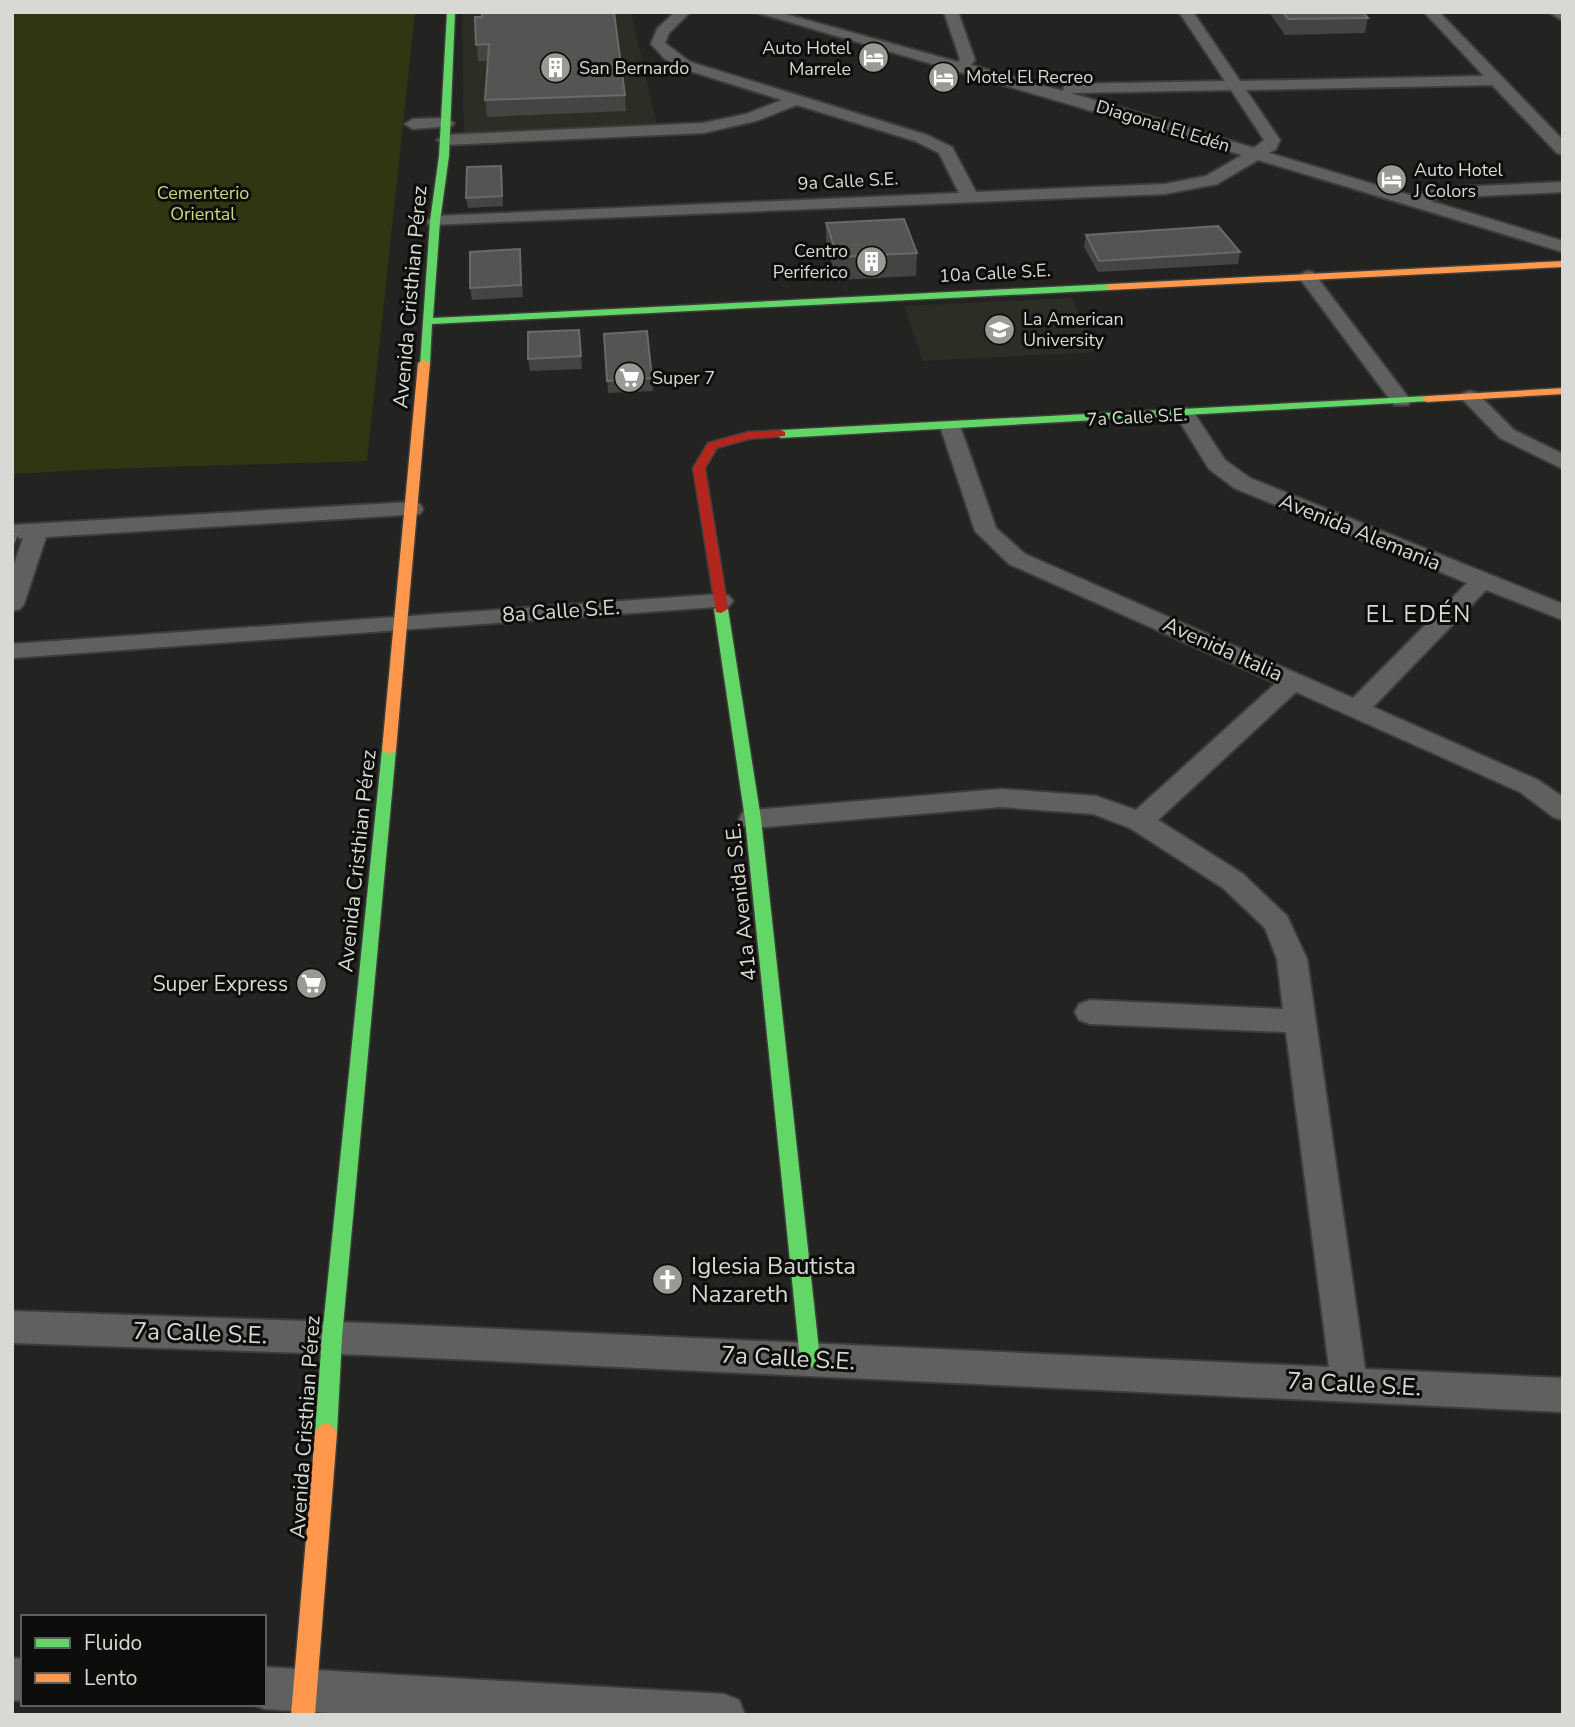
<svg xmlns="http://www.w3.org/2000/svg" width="1575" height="1727" viewBox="0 0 1575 1727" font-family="'Nunito Sans',sans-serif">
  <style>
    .built { fill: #2c2d24 }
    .green { fill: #323511 }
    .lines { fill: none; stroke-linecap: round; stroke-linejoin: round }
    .street-casing { stroke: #3d3e3b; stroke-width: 4 }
    .fast-casing { stroke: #3d3e3b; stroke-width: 3 }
    .slow-casing { stroke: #3d3e3b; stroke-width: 3 }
    .jam-casing { stroke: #3d3e3b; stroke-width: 3 }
    .street { fill: #60605e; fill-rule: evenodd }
    .fast { fill: #63d668; fill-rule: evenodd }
    .slow { fill: #ff974d; fill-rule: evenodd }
    .jam { fill: #b3261e; fill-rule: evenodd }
    .wall { fill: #444543 }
    .shaded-wall { fill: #30312f }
    .building { fill: #545553; stroke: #696967; stroke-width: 2 }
    .labels { text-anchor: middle; stroke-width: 6; stroke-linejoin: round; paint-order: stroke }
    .far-poi-label { font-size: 18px; fill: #d8d8d5; stroke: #0d0d0b; text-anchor: start }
    .far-street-label { font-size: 18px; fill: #d8d8d5; stroke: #0d0d0b }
    .far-park-label { font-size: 18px; fill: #ccd87a; stroke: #0d0d0b }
    .street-label { font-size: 21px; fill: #d8d8d5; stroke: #0d0d0b }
    .poi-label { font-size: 21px; fill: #d8d8d5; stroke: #0d0d0b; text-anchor: end }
    .neighbourhood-label { font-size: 23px; letter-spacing: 2px; fill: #d8d8d5; stroke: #0d0d0b }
    .near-poi-label { font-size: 24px; fill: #d8d8d5; stroke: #0d0d0b; text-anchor: start }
    .near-street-label { font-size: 24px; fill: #d8d8d5; stroke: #0d0d0b }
  </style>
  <rect width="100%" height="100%" fill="#232421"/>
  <path class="built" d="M462 12H631L657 125 464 133Z
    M1072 298 1098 352 923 361 904 306Z"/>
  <path class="green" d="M12 12H415L367 461 100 469 12 474Z"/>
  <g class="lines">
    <defs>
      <path id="street" d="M675 12H690L669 33 665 43 690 62 927 135 952 147 976 192 1165 184 1206 176 1242 155 755 12H778L958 62 960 59 944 12H958L975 60 971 65 1063 91 1064 86 1069 84 1225 81 1179 12H1193L1240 81 1484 76 1424 12H1439L1563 140V155L1557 153 1492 85 1246 90 1280 140 1276 149 1269 153 1413 196 1438 188 1563 182V192L1440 198 1430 201 1563 241V252L1258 160 1217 184 1165 194 429 225 426 221 435 216 959 193 939 153 915 141 797 105 756 121 703 133 445 145 437 140 445 135 703 123 746 114 782 100 680 68 665 59 651 44 657 29ZM1231 90 1264 140 1254 148 1071 93Z
        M1549 12H1563V21Z
        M446 118 454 123 452 126 413 129 405 124 413 119Z
        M1307 271 1313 272 1408 397 1411 401 1408 405H1394L1298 276Z
        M1470 391 1477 393 1514 430 1563 454V469L1500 438 1460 397 1463 393Z
        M1185 408 1192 410 1225 460 1250 478 1563 604V620L1486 590 1373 707 1538 780 1563 797V820L1553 817 1520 792 1296 692 1158 820 1243 874 1287 916 1307 959 1365 1369 1563 1378V1412L367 1355 12 1343V1311L367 1323 1329 1367 1286 1032 1090 1024 1079 1020 1075 1012 1079 1004 1090 1000 1283 1009 1277 959 1265 928 1223 888 1130 828 1093 814 1001 807 753 828 743 826 739 819 743 812 753 810 1001 789 1096 796 1136 810 1276 683 1009 564 975 531 940 426 943 422H957L960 426 996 528 1025 554 1353 698 1467 583 1234 488 1209 469 1175 414 1178 410Z
        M412 502 420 504 423 509 420 514 46 537 24 604 20 609 12 611V570L23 538 12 539V525Z
        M721 594 729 596 733 601 729 606 12 658V644Z
        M12 1658 23 1659V1701L12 1700Z
        M264 1667 724 1694 739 1700 745 1715H364L264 1709 253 1704H264Z"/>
      <path id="fast" d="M447 12H455L449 156 440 221 433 318 1110 284 1115 287 1110 290 432 324 430 363 420 365 430 221 439 156Z
        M1427 396 1433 399 1431 401 781 438 775 434 781 430Z
        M721 605 728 609 761 819 820 1359 817 1365 810 1368 803 1365 800 1359 745 819 714 609Z
        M389 745 396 750 342 1337 337 1433 333 1440 326 1443 319 1440 315 1433 322 1337 382 750Z"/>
      <path id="slow" d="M1563 261V267L1110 290 1105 287 1110 284Z
        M424 360 430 363 396 750 389 755 382 750 418 363Z
        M1563 388V394L1427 402 1421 399 1427 396Z
        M326 1423 333 1426 337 1433 315 1715H291L315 1433 319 1426Z"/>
      <path id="jam" d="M781 430 785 432V436L749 439 717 448 705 468 728 609 721 613 716 612 693 468 708 443 748 432Z"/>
    </defs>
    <use href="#street" class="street-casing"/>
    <use href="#fast" class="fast-casing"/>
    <use href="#slow" class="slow-casing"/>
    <use href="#jam" class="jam-casing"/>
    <use href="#street" class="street"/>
    <use href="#fast" class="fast"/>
    <use href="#slow" class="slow"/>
    <use href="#jam" class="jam"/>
  </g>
  <path class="wall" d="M1269 12H1363L1368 18 1365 33 1285 35Z
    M475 17 625 95 626 111 487 117 485 100 488 61H478Z
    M503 175V206L468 208 466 198Z
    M826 223 917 253 916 276 837 280 826 246Z
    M1086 235 1240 252 1238 264 1098 272 1084 247Z
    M520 249 523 297 472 300 470 288Z
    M579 330 582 369 530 371 528 359Z
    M604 334 652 378 653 391 608 393Z"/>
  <path class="shaded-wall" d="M501 166 503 175V206L502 196Z
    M17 534 19 541 12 561V547Z"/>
  <path class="building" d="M482 12H614L625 95 485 100 489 44 476 45 475 17H482Z
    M1283 12H1363L1368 18 1288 19Z
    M501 166 502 196 466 198 467 167Z
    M904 219 917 253 838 257 826 223Z
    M1218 226 1240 252 1099 261 1086 235Z
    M520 249 521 285 470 288V252Z
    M579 330 581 356 528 359V332Z
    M647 331 652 378 607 381 604 334Z
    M12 534H17L12 547Z"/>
  <defs>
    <symbol id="hotel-disc" viewBox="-11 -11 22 22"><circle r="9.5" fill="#999996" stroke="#0d0d0b"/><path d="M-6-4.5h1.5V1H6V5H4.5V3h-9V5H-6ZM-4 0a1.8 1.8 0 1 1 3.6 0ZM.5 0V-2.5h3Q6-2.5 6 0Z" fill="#fff"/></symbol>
    <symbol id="building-disc" viewBox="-11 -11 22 22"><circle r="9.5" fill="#999996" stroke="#0d0d0b"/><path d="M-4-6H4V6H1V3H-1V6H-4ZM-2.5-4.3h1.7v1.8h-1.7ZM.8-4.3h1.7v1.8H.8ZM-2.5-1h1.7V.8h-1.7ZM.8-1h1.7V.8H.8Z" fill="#fff"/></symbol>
    <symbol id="university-disc" viewBox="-11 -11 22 22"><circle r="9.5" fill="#999996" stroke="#0d0d0b"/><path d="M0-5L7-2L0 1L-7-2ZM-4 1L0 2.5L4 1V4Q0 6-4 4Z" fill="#fff"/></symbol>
    <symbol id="supermarket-disc" viewBox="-11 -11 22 22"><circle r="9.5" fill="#999996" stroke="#0d0d0b"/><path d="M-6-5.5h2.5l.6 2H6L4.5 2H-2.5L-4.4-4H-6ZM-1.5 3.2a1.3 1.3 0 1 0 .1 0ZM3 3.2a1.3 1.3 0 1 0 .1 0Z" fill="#fff"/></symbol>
    <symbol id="church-disc" viewBox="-11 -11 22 22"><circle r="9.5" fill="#999996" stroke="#0d0d0b"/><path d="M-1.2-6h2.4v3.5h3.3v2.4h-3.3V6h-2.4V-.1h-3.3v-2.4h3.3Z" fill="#fff"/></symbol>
  </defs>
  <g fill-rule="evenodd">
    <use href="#hotel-disc" x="856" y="40" width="35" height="35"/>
    <use href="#building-disc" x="538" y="50" width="35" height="35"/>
    <use href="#hotel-disc" x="926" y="60" width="35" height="35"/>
    <use href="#hotel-disc" x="1374" y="162" width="35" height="35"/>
    <use href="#building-disc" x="854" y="244" width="35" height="35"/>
    <use href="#university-disc" x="982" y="312" width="35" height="35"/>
    <use href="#supermarket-disc" x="612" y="360" width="35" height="35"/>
    <use href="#supermarket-disc" x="294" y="966" width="35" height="35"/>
    <use href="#church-disc" x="650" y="1262" width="35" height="35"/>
  </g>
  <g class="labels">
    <g class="far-poi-label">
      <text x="851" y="54" text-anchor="end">Auto Hotel<tspan x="851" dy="21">Marrele</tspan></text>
      <text x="579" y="74">San Bernardo</text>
      <text x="966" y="83">Motel El Recreo</text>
      <text x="1414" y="176">Auto Hotel<tspan x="1414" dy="21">J Colors</tspan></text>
      <text x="848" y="257" text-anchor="end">Centro<tspan x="848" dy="21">Periferico</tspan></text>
      <text x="1023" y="325">La American<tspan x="1023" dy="21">University</tspan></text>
      <text x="652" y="384">Super 7</text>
    </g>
    <g class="far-street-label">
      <text transform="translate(1163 126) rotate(17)" y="6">Diagonal El Edén</text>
      <text transform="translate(848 181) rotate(-3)" y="6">9a Calle S.E.</text>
      <text transform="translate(995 273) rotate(-3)" y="6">10a Calle S.E.</text>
      <text transform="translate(1137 417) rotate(-3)" y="6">7a Calle S.E.</text>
    </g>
    <g class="far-park-label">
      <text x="203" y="199">Cementerio<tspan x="203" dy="21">Oriental</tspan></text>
    </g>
    <g class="street-label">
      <text transform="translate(410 297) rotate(-85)" y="7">Avenida Cristhian Pérez</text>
      <text transform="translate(1360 532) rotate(22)" y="7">Avenida Alemania</text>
      <text transform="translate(561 611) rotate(-4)" y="7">8a Calle S.E.</text>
      <text transform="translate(1223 649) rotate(24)" y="7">Avenida Italia</text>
      <text transform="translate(357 861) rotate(-84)" y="7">Avenida Cristhian Pérez</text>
      <text transform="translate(741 902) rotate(-96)" y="7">41a Avenida S.E.</text>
      <text transform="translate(305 1427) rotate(-86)" y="7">Avenida Cristhian Pérez</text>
    </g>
    <g class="poi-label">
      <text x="288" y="991">Super Express</text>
    </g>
    <g class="neighbourhood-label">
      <text x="1419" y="622">EL EDÉN</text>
    </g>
    <g class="near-poi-label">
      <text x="691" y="1274">Iglesia Bautista<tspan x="691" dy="28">Nazareth</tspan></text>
    </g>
    <g class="near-street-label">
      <text transform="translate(200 1333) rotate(2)" y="8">7a Calle S.E.</text>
      <text transform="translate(788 1358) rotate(3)" y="8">7a Calle S.E.</text>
      <text transform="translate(1354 1384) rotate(3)" y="8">7a Calle S.E.</text>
    </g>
  </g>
  <rect width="1575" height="1727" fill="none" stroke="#d8d8d5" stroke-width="28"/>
  <rect x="21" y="1615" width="245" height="91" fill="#0d0d0b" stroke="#5e5e5c" stroke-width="2"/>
  <rect x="35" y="1638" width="35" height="10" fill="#63d668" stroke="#5e5e5c" stroke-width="2"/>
  <text x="84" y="1650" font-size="21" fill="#d8d8d5">Fluido</text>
  <rect x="35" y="1673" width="35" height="10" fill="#ff974d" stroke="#5e5e5c" stroke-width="2"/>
  <text x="84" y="1685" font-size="21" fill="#d8d8d5">Lento</text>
</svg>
